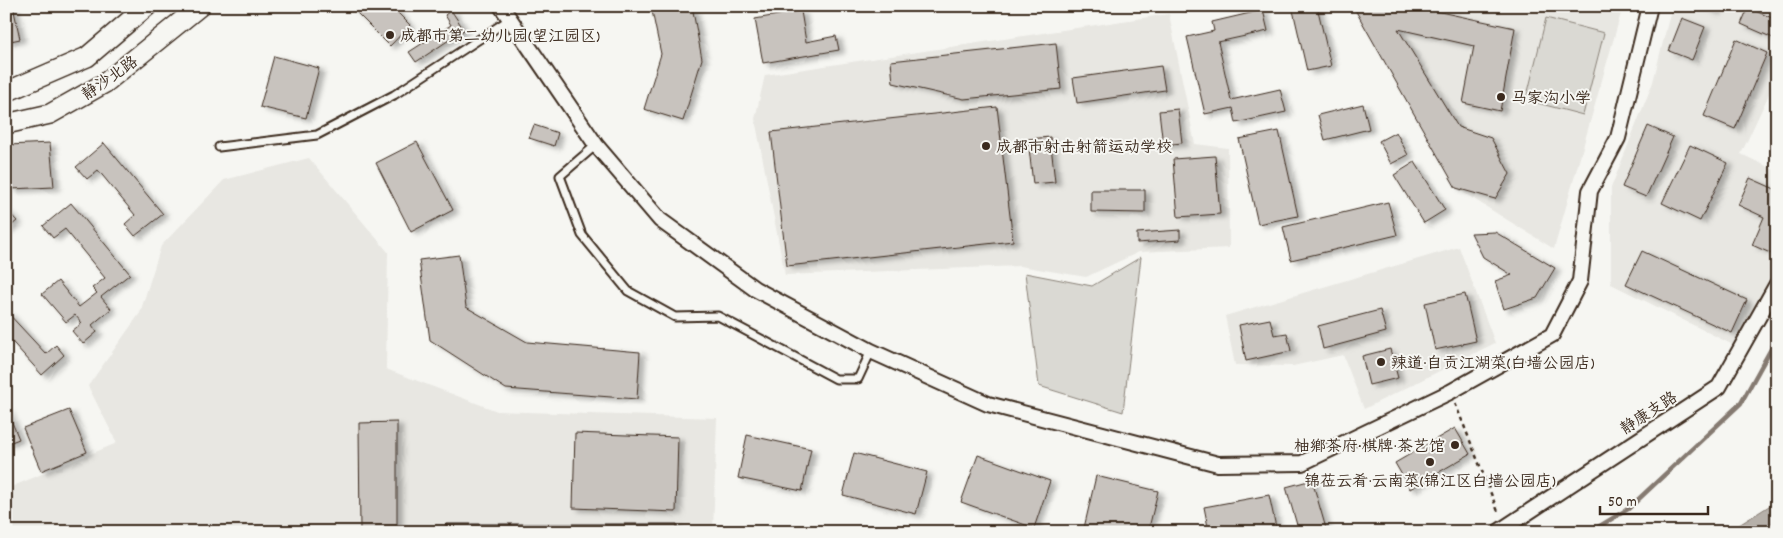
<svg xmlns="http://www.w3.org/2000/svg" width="1783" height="538" viewBox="0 0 1783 538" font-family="Dekko,'LXGW WenKai TC',sans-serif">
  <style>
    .built { fill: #e8e7e2 }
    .green { fill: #dad9d3; stroke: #8a8278 }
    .water { fill: #b6b0a9; stroke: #857a71 }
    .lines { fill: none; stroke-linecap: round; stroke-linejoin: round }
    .stream { stroke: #857a71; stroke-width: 4.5 }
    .building { fill: #c8c3be; stroke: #3b2a1e; filter: url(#shadow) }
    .lane-casing { stroke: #3b2a1e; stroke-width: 11 }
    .street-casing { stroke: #3b2a1e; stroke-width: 18 }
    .secondary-casing { stroke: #3b2a1e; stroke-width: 22 }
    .path { stroke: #3b2a1e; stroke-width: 2.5; stroke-dasharray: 4 4; stroke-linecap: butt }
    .lane { stroke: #f6f6f2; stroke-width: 7 }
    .street { stroke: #f6f6f2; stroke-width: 14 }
    .secondary { stroke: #f6f6f2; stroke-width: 19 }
    .poi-dot { fill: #3b2a1e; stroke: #f6f6f2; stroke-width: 2 }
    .labels { text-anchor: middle; stroke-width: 4; stroke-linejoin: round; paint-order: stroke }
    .poi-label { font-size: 16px; fill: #3b2a1e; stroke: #f6f6f2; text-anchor: start }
    .street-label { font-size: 16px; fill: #3b2a1e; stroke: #f6f6f2 }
  </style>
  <defs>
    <filter id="shadow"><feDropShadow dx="5.5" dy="3" stdDeviation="2.5" flood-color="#0004"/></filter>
  </defs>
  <rect width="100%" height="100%" fill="#f6f6f2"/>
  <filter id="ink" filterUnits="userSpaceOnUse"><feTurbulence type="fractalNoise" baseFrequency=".02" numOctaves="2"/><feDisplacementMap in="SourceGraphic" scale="10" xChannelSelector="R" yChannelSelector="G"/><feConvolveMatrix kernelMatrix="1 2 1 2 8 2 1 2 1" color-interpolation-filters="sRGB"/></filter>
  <g filter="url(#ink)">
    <path class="built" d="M1353 6H1623L1554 249 1456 188Z
      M1672 6H1766L1777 10V77L1741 154 1777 171V280L1737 347 1611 284V188L1653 82Z
      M1169 14 1195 144 1228 148 1229 248 1139 252 1086 277 1020 266 785 275 755 119 765 75Z
      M309 158 388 252 386 369 497 411 717 418 713 532H6V489L117 443 88 386 140 313 161 246 224 180Z
      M1459 247 1495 343 1364 409 1343 355 1293 366 1235 365 1225 316Z"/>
    <path class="green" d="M1546 18 1604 33 1583 115 1526 100Z
      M1141 257 1123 412 1039 386 1025 273 1092 286Z"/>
    <path class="water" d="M1777 501V532H1728Z"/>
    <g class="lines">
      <path class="stream" d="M1590 532 1628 509 1741 403 1777 338"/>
    </g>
    <path class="building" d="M6 6H13L20 39 6 42Z
      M350 6H391L410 25 390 46Z
      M651 6H692L702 59 683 121 644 109 661 54Z
      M1292 6H1317L1331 66 1307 71Z
      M1353 6H1412L1515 28 1500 111 1463 103 1474 46 1398 29 1458 127 1491 138 1510 174 1495 199 1456 188Z
      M1703 6H1717L1715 12Z
      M1748 8 1777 20V28L1773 38 1741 24Z
      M451 10 464 30 416 62 409 52 451 25 445 15Z
      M1263 10 1268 31 1218 42 1231 100 1280 89 1286 112 1236 123 1233 108 1205 114 1187 37 1214 31 1212 22Z
      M801 11 806 42 836 36 839 50 763 63 755 19Z
      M1682 18 1705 27 1692 60 1669 51Z
      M1736 39 1767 53 1735 129 1704 116Z
      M1056 43 1061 89 964 99 893 83 891 61Z
      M274 56 319 68 306 118 260 107Z
      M1161 66 1165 90 1077 103 1073 78Z
      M1363 104 1369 129 1325 140 1318 115Z
      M997 107 1013 241 787 266 771 132Z
      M1178 109 1182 143 1163 145 1159 111Z
      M534 125 558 133 554 146 529 138Z
      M1648 126 1673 137 1646 197 1622 187Z
      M1279 131 1298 216 1258 224 1239 139Z
      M1396 132 1408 155 1391 164 1379 141Z
      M1050 137 1055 182 1033 184 1028 139Z
      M417 142 453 210 411 232 376 163Z
      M50 143 54 187 11 189 8 145Z
      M104 143 163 214 135 236 125 224 135 215 98 170 87 179 76 167Z
      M1690 145 1728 163 1700 221 1662 203Z
      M1215 156 1220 214 1178 217 1173 159Z
      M1415 162 1445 210 1424 223 1394 175Z
      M1750 178 1777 190V256L1752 245 1764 217 1738 205Z
      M1091 190H1145V213L1091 212Z
      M1388 202 1397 235 1291 260 1283 227Z
      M71 203 130 274 101 297 111 309 92 325 97 332 83 344 72 331 82 323 75 315 66 322 42 294 58 281 79 307 97 293 92 288 105 278 65 229 53 238 43 226Z
      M6 209 17 221 6 230Z
      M1180 230V240L1137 243V233Z
      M1495 232 1555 268 1537 298 1504 309 1495 281 1512 275 1483 257 1471 233Z
      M1642 251 1747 300 1732 333 1626 284Z
      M459 255 466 307 527 342 640 352 637 399 506 389 430 340 419 260Z
      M1465 294 1476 341 1435 350 1425 303Z
      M1380 310 1386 332 1323 349 1318 326Z
      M6 311 46 354 56 345 64 355 42 375 6 335Z
      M1270 319 1274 335 1287 333 1291 351 1246 361 1239 325Z
      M1390 349 1398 378 1369 385 1362 356Z
      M6 408 19 439 6 444Z
      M69 410 87 452 41 471 23 428Z
      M397 422V532H360L359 423Z
      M1455 428 1470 454 1410 489 1395 463Z
      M575 433 678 437 676 512 573 508Z
      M747 435 811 449 802 491 738 478Z
      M854 453 927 472 916 514 843 495Z
      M978 455 1050 481 1034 528 961 502Z
      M1096 476 1158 491 1148 532H1098L1084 528Z
      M1312 480 1327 532H1299L1286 487Z
      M1269 495 1277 532H1209L1204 507Z
      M446 524H677V532H446Z"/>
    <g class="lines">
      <defs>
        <path id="lane" d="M596 145 560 176 582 235 628 291 675 317 718 316 836 379H858L871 351
          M219 147 317 135 394 95 510 19"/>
        <path id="street" d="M501 6 596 145 660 220 755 289 871 351 988 404 1218 464 1302 463 1450 392 1552 335 1580 281 1590 191 1618 138 1650 6
          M1498 532 1719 387 1777 284"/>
        <path id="secondary" d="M6 92 87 57 147 6
          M6 124 50 114 105 83 200 6"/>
      </defs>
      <use href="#lane" class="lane-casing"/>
      <use href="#street" class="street-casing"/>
      <use href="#secondary" class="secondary-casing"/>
      <path class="path" d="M1455 403 1499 514"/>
      <use href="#lane" class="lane"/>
      <use href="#street" class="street"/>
      <use href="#secondary" class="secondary"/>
    </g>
  </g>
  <g class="poi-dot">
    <circle cx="390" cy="35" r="5"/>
    <circle cx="1501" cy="97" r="5"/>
    <circle cx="986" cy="146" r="5"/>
    <circle cx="1381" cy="362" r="5"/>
    <circle cx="1455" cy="445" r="5"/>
    <circle cx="1430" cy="462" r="5"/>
  </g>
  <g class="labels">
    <g class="poi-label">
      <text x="400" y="41">成都市第二幼儿园(望江园区)</text>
      <text x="1511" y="103">马家沟小学</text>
      <text x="996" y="152">成都市射击射箭运动学校</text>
      <text x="1391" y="368">辣道·自贡江湖菜(白墙公园店)</text>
      <text x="1445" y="451" text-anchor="end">柚鄉茶府·棋牌·茶艺馆</text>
      <text x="1430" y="486" text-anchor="middle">锦莅云肴·云南菜(锦江区白墙公园店)</text>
    </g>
    <g class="street-label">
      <text transform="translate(109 77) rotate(-35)" y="6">静沙北路</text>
      <text transform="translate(1648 412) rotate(-33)" y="6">静康支路</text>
    </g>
  </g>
  <rect width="1783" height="538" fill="none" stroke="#f6f6f2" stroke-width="25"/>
  <rect x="12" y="12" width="1758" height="513" fill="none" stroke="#3b2a1e" stroke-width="2" filter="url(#ink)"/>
  <path d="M1600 506v8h108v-8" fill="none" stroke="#3b2a1e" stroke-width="2.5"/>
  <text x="1608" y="506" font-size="15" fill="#3b2a1e" stroke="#f6f6f2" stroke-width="4" paint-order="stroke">50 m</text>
</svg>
